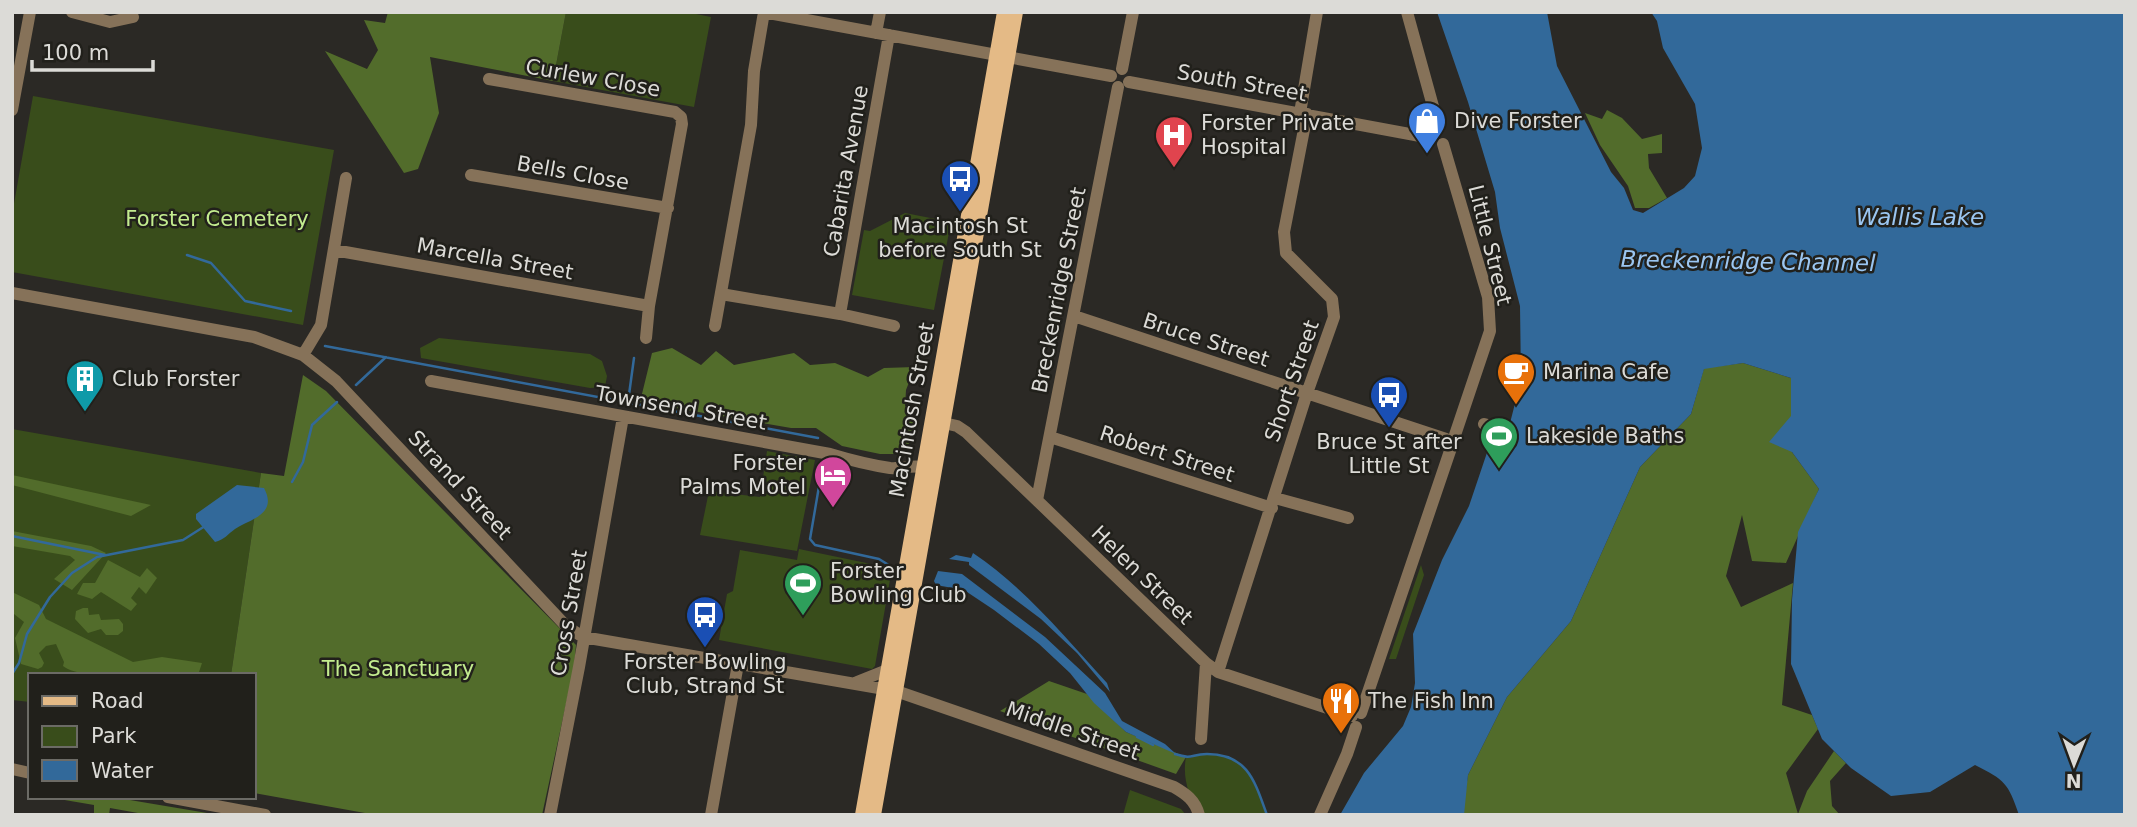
<svg xmlns="http://www.w3.org/2000/svg" width="2137" height="827" viewBox="0 0 2137 827" font-family="'DejaVu Sans',sans-serif">
  <style>
    .green { fill: #394d1b }
    .forest { fill: #526c2b }
    .water { fill: #32699a }
    .lines { fill: none; stroke-linecap: round; stroke-linejoin: round }
    .stream { stroke: #32699a; stroke-width: 2.5 }
    .minor { stroke: #867259; stroke-width: 12 }
    .major { stroke: #e4ba86; stroke-width: 14 }
    .labels { text-anchor: middle; stroke-width: 5; stroke-linejoin: round; paint-order: stroke }
    .street-label { font-size: 21px; fill: #dcdbd7; stroke: #21201b }
    .poi-label { font-size: 21px; fill: #dcdbd7; stroke: #21201b; text-anchor: start }
    .park-label { font-size: 21px; fill: #c3ec8f; stroke: #21201b }
    .water-label { font-size: 23px; font-style: italic; fill: #9bc6f1; stroke: #21201b }
  </style>
  <rect width="100%" height="100%" fill="#2b2925"/>
  <path class="green" d="M566 12H686L711 17 694 107 553 81Z
    M33 96 334 150 303 325 12 272V215Z
    M905 213 951 222 934 310 852 295 864 230 870 231Z
    M439 338 590 354 602 361 607 376 605 387 590 388 421 358 420 348Z
    M12 429 261 473 231 675H30V702L12 700Z
    M767 451 815 460 797 551 700 535 709 491 760 497Z
    M799 549 876 565 885 568 891 574 875 666 872 669 719 640 727 594 733 591 740 550 797 560Z
    M1421 565 1424 575 1396 659H1389Z
    M1201 754C1248 754 1252 775 1267 815H1199C1189 796 1182 778 1186 757L1190 758Z
    M1130 790 1181 809 1186 815H1123Z"/>
  <path class="forest" d="M388 12H566L553 81 430 57 439 113 418 169 404 173 325 51 367 69 378 50 364 20 385 23Z
    M1607 110 1622 118 1642 139 1662 134V153L1648 154 1649 168 1667 198 1649 208H1635L1628 186 1600 145 1585 113 1602 119Z
    M672 348 701 365 716 351 734 365 794 353 810 365 835 363 868 377 884 368 915 367 906 390 905 406 917 410 916 434 901 454H880L842 446 816 428H791L640 402 652 353Z
    M1743 363 1794 379 1792 452 1819 489 1786 563 1752 561 1742 515 1726 576 1741 607 1793 583 1782 705 1812 715 1818 729 1786 773 1798 814 1807 791 1834 751 1846 763 1830 781 1832 806 1840 815H1462L1468 775 1507 697 1571 621 1640 467 1691 414 1704 368Z
    M303 375 326 391 576 645 574 667 542 815H376L254 793V675H231L261 473 284 476Z
    M12 475 151 505 131 516 12 485Z
    M12 531 91 546 106 553 72 590 54 579 75 560 70 556 12 546Z
    M108 560 140 577 147 568 157 578 146 594 139 587 131 598 137 604 131 611 101 592 92 599 77 594 83 583H95Z
    M12 592 39 605 46 619 133 662 162 657 202 663 198 675C169 675 83 682 63 666L64 662 56 644 46 646 39 653 44 663 42 667 38 669 21 664 15 638 24 622 14 614 12 617Z
    M83 608H88L89 615 99 614 101 620 119 619 123 624V631L118 635H106L101 629 88 633 75 619 76 611Z
    M1049 681 1087 694 1126 732 1186 757 1176 774 1000 711Z
    M47 797H112L219 815H149L110 808 109 815H94V805Z"/>
  <path class="water" d="M1437 12H1547L1557 66 1611 172 1624 188 1633 210 1643 213 1684 188 1695 176 1702 148 1695 104 1663 48 1657 21 1651 12H2125V815H2019C2008 783 2005 780 1975 765L1930 792 1891 796 1851 768 1822 739 1791 664 1792 600 1798 532 1819 489 1792 452 1769 442 1791 416V378L1743 363 1704 369 1691 414 1640 467 1571 621 1507 697 1468 775 1464 815H1340L1364 773 1403 726 1411 707 1415 683 1413 634 1442 560 1469 506 1497 423 1509 427 1521 380 1520 306 1500 228 1495 192 1468 102Z
    M237 485 264 488C278 514 251 519 235 529 228 534 224 540 215 542L196 519V514Z
    M973 553C1025 588 1065 637 1107 683L1110 692 1077 653 1041 619 969 565V562L949 559 956 555 971 558Z
    M938 571 962 574 1045 637 1105 693 1122 721 1165 744 1176 754 1126 732 1094 703 1070 673 1039 644 994 610 964 590 936 585 934 581Z"/>
  <g class="lines">
    <path class="stream" d="M187 255 211 263 245 301 291 311
      M325 346 818 438
      M356 385 386 357
      M628 402 634 358
      M823 463 810 539 815 545 879 559 892 567
      M292 482 303 462 312 425 337 402
      M12 536 105 555
      M12 674 19 663 27 634 50 597 72 573 97 557 183 540 205 526
      M1137 737 1153 745
      M1175 754C1194 760 1190 754 1207 754 1248 754 1255 782 1267 815"/>
    <path class="minor" d="M72 12 110 22 133 17
      M763 12 1111 76
      M1407 12 1439 128
      M876 33 880 12
      M1122 69 1133 12
      M489 79 675 112 681 117 682 124 649 306 646 338
      M1129 82 1431 138
      M12 110 30 12
      M1300 113 1317 12
      M1443 144 1488 297 1490 331 1455 435
      M471 175 668 208
      M334 250 649 306
      M12 293 254 337 303 355 336 381 566 626 583 637 896 691 1174 787C1186 794 1195 800 1199 815
      M721 294 840 314 894 326
      M840 314 889 35
      M1074 316 1446 439
      M715 326 751 125 754 71 764 12
      M303 355 321 325 346 178
      M431 381 830 454C850 460 870 465 890 468 901 469 910 465 923 467
      M935 421 957 426 966 432 1206 663 1218 672 1352 716
      M1484 424 1506 430
      M1050 437 1272 508
      M1275 498 1348 518
      M1037 500 1118 87
      M1218 672 1307 393 1334 317 1332 299 1286 253 1284 232 1307 114
      M857 682 887 670
      M1361 713 1451 448
      M1201 739 1206 663
      M12 769 30 773
      M168 797 265 815
      M550 815 579 667 623 417
      M711 815 738 664
      M1320 815 1347 754 1356 727"/>
    <path class="major" d="M862 815 1004 12
      M874 815 1016 12"/>
  </g>
  <defs>
    <symbol id="shop-pin" viewBox="-11 -11 22 30"><path d="M0 17L-7.5 6A9.5 9.5 0 1 1 7.5 6Z" fill="#3f7fe0" stroke="#21201b"/><path d="M-5-2.5h2.3a2.7 3.5 0 0 1 5.4 0H5L5.5 6h-11ZM-1.5-2.5h3a1.5 2.3 0 0 0-3 0Z" fill="#fff"/></symbol>
    <symbol id="hospital-pin" viewBox="-11 -11 22 30"><path d="M0 17L-7.5 6A9.5 9.5 0 1 1 7.5 6Z" fill="#e0444e" stroke="#21201b"/><path d="M-5-5h3v3.5h4V-5h3V5h-3V1.5h-4V5h-3Z" fill="#fff"/></symbol>
    <symbol id="bus-pin" viewBox="-11 -11 22 30"><path d="M0 17L-7.5 6A9.5 9.5 0 1 1 7.5 6Z" fill="#1a4fb4" stroke="#21201b"/><path d="M-5-6H5V4H4V6H2V4H-2V6H-4V4H-5ZM-3.5-4V0h7V-4ZM-3.5 1.2v1.5H-2V1.2ZM2 1.2v1.5H3.5V1.2Z" fill="#fff"/></symbol>
    <symbol id="cafe-pin" viewBox="-11 -11 22 30"><path d="M0 17L-7.5 6A9.5 9.5 0 1 1 7.5 6Z" fill="#e8710a" stroke="#21201b"/><path d="M-5.5-4.5H6V0H3Q3 3.5 0 3.5H-2.5Q-5.5 3.5-5.5 0ZM3-3.2v2h1.7v-2ZM-6 4.5H4V6H-6Z" fill="#fff"/></symbol>
    <symbol id="building-pin" viewBox="-11 -11 22 30"><path d="M0 17L-7.5 6A9.5 9.5 0 1 1 7.5 6Z" fill="#0f9aa8" stroke="#21201b"/><path d="M-4-6H4V6H1V3H-1V6H-4ZM-2.5-4.3h1.7v1.8h-1.7ZM.8-4.3h1.7v1.8H.8ZM-2.5-1h1.7V.8h-1.7ZM.8-1h1.7V.8H.8Z" fill="#fff"/></symbol>
    <symbol id="stadium-pin" viewBox="-11 -11 22 30"><path d="M0 17L-7.5 6A9.5 9.5 0 1 1 7.5 6Z" fill="#2e9e5b" stroke="#21201b"/><path d="M0-5a6.5 5 0 1 0 0 10a6.5 5 0 1 0 0-10ZM-3.5-1.8h7v3.6h-7Z" fill="#fff"/></symbol>
    <symbol id="hotel-pin" viewBox="-11 -11 22 30"><path d="M0 17L-7.5 6A9.5 9.5 0 1 1 7.5 6Z" fill="#d1479c" stroke="#21201b"/><path d="M-6-4.5h1.5V1H6V5H4.5V3h-9V5H-6ZM-4 0a1.8 1.8 0 1 1 3.6 0ZM.5 0V-2.5h3Q6-2.5 6 0Z" fill="#fff"/></symbol>
    <symbol id="restaurant-pin" viewBox="-11 -11 22 30"><path d="M0 17L-7.5 6A9.5 9.5 0 1 1 7.5 6Z" fill="#e8710a" stroke="#21201b"/><path d="M-5-6h1v4h1v-4h1v4h1v-4h1v5L-1.5 .5V6h-2V.5L-5-1ZM5-6V6H3V1.5H1.5Q1.5-4 5-6Z" fill="#fff"/></symbol>
  </defs>
  <g fill-rule="evenodd">
    <use href="#shop-pin" x="1405" y="99" width="44" height="60"/>
    <use href="#hospital-pin" x="1152" y="113" width="44" height="60"/>
    <use href="#bus-pin" x="938" y="157" width="44" height="60"/>
    <use href="#cafe-pin" x="1494" y="350" width="44" height="60"/>
    <use href="#building-pin" x="63" y="357" width="44" height="60"/>
    <use href="#bus-pin" x="1367" y="373" width="44" height="60"/>
    <use href="#stadium-pin" x="1477" y="414" width="44" height="60"/>
    <use href="#hotel-pin" x="811" y="453" width="44" height="60"/>
    <use href="#stadium-pin" x="781" y="561" width="44" height="60"/>
    <use href="#bus-pin" x="683" y="593" width="44" height="60"/>
    <use href="#restaurant-pin" x="1319" y="679" width="44" height="60"/>
  </g>
  <g class="labels">
    <g class="street-label">
      <text transform="translate(593 78) rotate(10)" y="7">Curlew Close</text>
      <text transform="translate(1242 83) rotate(10)" y="7">South Street</text>
      <text transform="translate(846 171) rotate(-80)" y="7">Cabarita Avenue</text>
      <text transform="translate(573 173) rotate(10)" y="7">Bells Close</text>
      <text transform="translate(1490 245) rotate(76)" y="7">Little Street</text>
      <text transform="translate(495 259) rotate(10)" y="7">Marcella Street</text>
      <text transform="translate(1059 290) rotate(-79)" y="7">Breckenridge Street</text>
      <text transform="translate(1206 340) rotate(18)" y="7">Bruce Street</text>
      <text transform="translate(1292 381) rotate(-71)" y="7">Short Street</text>
      <text transform="translate(681 408) rotate(10)" y="7">Townsend Street</text>
      <text transform="translate(912 410) rotate(-80)" y="7">Macintosh Street</text>
      <text transform="translate(1167 454) rotate(18)" y="7">Robert Street</text>
      <text transform="translate(460 485) rotate(47)" y="7">Strand Street</text>
      <text transform="translate(1142 575) rotate(44)" y="7">Helen Street</text>
      <text transform="translate(569 613) rotate(-80)" y="7">Cross Street</text>
      <text transform="translate(1073 731) rotate(19)" y="7">Middle Street</text>
    </g>
    <g class="poi-label">
      <text x="1454" y="128">Dive Forster</text>
      <text x="1201" y="130">Forster Private<tspan x="1201" dy="24">Hospital</tspan></text>
      <text x="960" y="233" text-anchor="middle">Macintosh St<tspan x="960" dy="24">before South St</tspan></text>
      <text x="1543" y="379">Marina Cafe</text>
      <text x="112" y="386">Club Forster</text>
      <text x="1526" y="443">Lakeside Baths</text>
      <text x="1389" y="449" text-anchor="middle">Bruce St after<tspan x="1389" dy="24">Little St</tspan></text>
      <text x="806" y="470" text-anchor="end">Forster<tspan x="806" dy="24">Palms Motel</tspan></text>
      <text x="830" y="578">Forster<tspan x="830" dy="24">Bowling Club</tspan></text>
      <text x="705" y="669" text-anchor="middle">Forster Bowling<tspan x="705" dy="24">Club, Strand St</tspan></text>
      <text x="1368" y="708">The Fish Inn</text>
    </g>
    <g class="park-label">
      <text x="217" y="226">Forster Cemetery</text>
      <text x="398" y="676">The Sanctuary</text>
    </g>
    <g class="water-label">
      <text x="1920" y="225">Wallis Lake</text>
      <text transform="translate(1748 261) rotate(1)" y="8">Breckenridge Channel</text>
    </g>
  </g>
  <rect width="2137" height="827" fill="none" stroke="#dcdbd7" stroke-width="28"/>
  <rect x="28" y="673" width="228" height="126" fill="#21201b" stroke="#6c6b66" stroke-width="2"/>
  <rect x="42" y="696" width="35" height="10" fill="#e4ba86" stroke="#6c6b66" stroke-width="2"/>
  <text x="91" y="708" font-size="21" fill="#dcdbd7">Road</text>
  <rect x="42" y="726" width="35" height="21" fill="#394d1b" stroke="#6c6b66" stroke-width="2"/>
  <text x="91" y="743" font-size="21" fill="#dcdbd7">Park</text>
  <rect x="42" y="760" width="35" height="21" fill="#32699a" stroke="#6c6b66" stroke-width="2"/>
  <text x="91" y="778" font-size="21" fill="#dcdbd7">Water</text>
  <g transform="translate(2074 764) rotate(181)" stroke="#21201b" stroke-width="5" paint-order="stroke">
  <path d="M0-5L12 26L0 18L-12 26Z" fill="#dcdbd7"/>
  <text y="-10" font-size="19" font-weight="bold" text-anchor="middle" fill="#dcdbd7">N</text>
  </g>
  <path d="M32 60v10h121v-10" fill="none" stroke="#dcdbd7" stroke-width="3.5"/>
  <text x="42" y="60" font-size="21" fill="#dcdbd7" stroke="#21201b" stroke-width="5" paint-order="stroke">100 m</text>
</svg>
